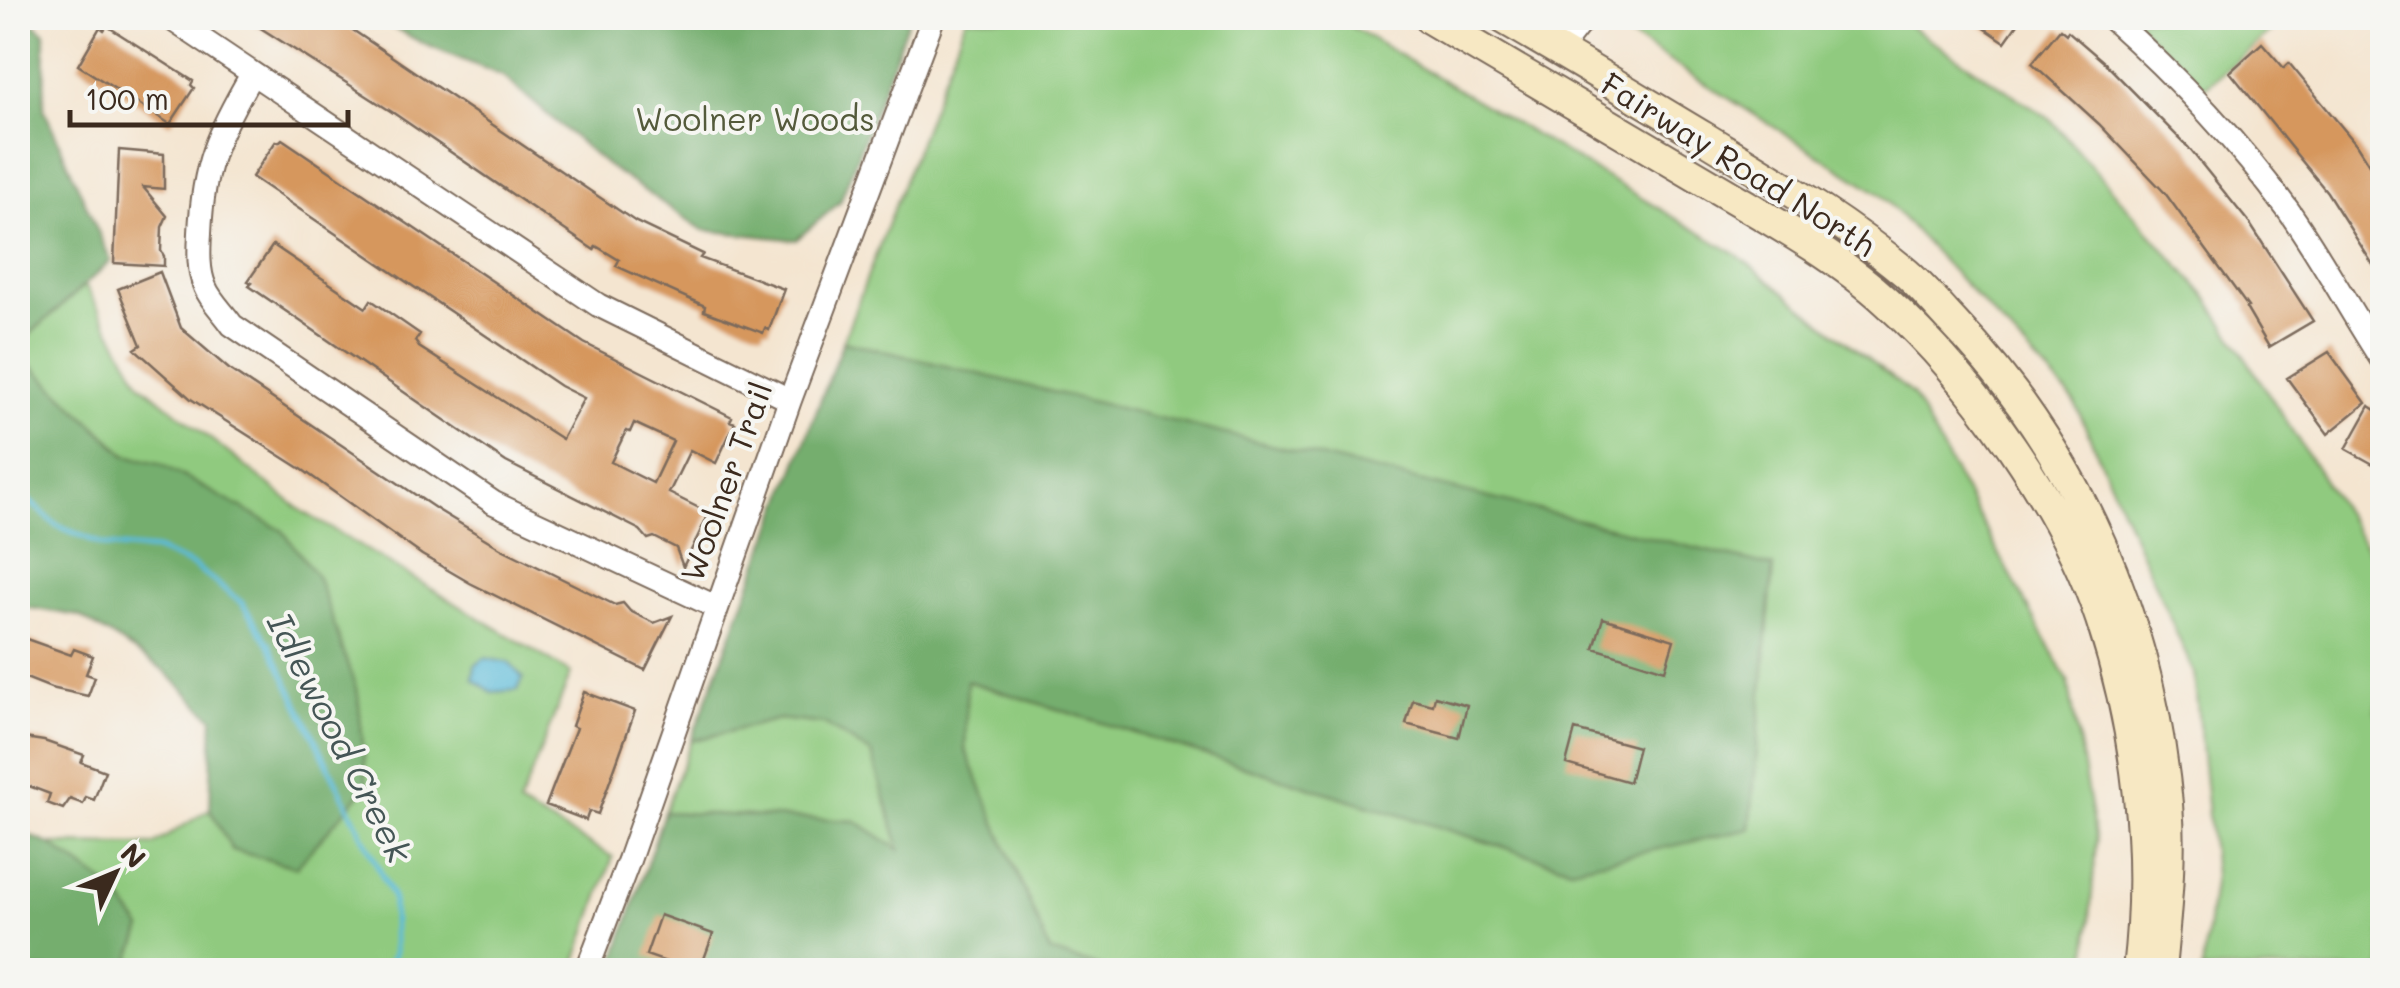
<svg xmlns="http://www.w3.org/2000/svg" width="2400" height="988" viewBox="0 0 2400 988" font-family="Mali,sans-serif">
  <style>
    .green { fill: #90ca7f; stroke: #667a4e; stroke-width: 2.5 }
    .forest { fill: #74ae6e; stroke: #586c46; stroke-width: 2.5 }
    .water { fill: #5bbbd9; stroke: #4b727c; stroke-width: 2.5 }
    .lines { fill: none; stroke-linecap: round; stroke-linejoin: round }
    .stream { stroke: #5bbbd9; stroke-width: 5 }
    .building { fill: #d6975d; fill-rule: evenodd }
    .street-casing { stroke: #7c6b5c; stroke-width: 26 }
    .secondary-casing { stroke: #7c6b5c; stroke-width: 34 }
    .street { stroke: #fff; stroke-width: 22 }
    .secondary { stroke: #f7e8c3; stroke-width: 30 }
    .labels { text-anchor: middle; stroke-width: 8; stroke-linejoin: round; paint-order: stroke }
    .park-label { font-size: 32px; fill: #545a3b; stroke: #f6f6f2 }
    .street-label { font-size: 32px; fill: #3b2a1e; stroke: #f6f6f2 }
    .water-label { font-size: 35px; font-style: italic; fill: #455656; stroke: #f6f6f2 }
  </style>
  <rect width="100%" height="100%" fill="#f6f6f2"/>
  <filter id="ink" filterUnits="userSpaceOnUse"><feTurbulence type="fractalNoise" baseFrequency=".01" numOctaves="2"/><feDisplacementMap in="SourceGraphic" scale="20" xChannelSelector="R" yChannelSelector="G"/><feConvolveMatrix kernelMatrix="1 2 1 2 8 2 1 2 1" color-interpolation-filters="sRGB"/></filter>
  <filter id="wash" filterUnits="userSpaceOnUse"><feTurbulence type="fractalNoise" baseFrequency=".0048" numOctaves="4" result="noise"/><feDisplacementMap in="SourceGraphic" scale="40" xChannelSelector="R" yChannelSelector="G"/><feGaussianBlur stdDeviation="2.25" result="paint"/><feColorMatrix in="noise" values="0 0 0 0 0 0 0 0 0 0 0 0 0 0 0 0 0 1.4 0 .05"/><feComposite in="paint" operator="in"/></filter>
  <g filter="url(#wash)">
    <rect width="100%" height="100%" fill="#f4e5d0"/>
    <path class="green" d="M966 18H1337L1736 254 1912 394 2068 681 2096 841 2086 970H1109L1050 953 965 749 966 681 1571 868 1773 568 843 341Z
      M1626 18H1898L2051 120 2209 300 2382 572V675L2376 709 2382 735V970H2202L2214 875 2194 673 2074 401 1880 194 1619 29Z
      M2131 18H2287L2204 88Z
      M85 285 141 384 302 511 571 673 519 805 613 857 573 970H126L142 929 114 890 50 844 153 845 210 809 232 850 296 867 159 463 126 455 18 353V345Z
      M779 719 824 724 872 754 901 852 856 821 664 812 691 741Z"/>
    <path class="forest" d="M18 18H28L45 33 44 109 111 261 18 345Z
      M376 18H909L840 202 796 240 703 230 606 165 503 76 426 45Z
      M843 341 1773 567 1750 829 1571 868 967 681 965 749 1050 952 1109 970H612L664 812 856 821 900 850 872 754 824 724 779 719 691 741Z
      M18 353 125 455 159 463 283 531 318 578 358 694 367 786 296 867 232 850 210 809 213 718 165 671 79 616 18 606Z
      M18 831 50 844 114 890 142 929 126 970H18Z"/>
    <path class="water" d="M485 658 509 663 523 678 518 690 492 692 473 679 475 666Z"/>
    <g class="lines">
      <path class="stream" d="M18 491 56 525 106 546 156 550 194 566 242 603 269 644 393 898 394 954 386 970"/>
    </g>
    <g id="blocks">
      <path class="building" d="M245 18H335L636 222 703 254 700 258 784 289 769 330 765 328 763 333 704 311 705 306 616 266 619 260 596 246 594 250 392 112Z
        M1970 18H2022L2005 42Z
        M107 26 193 81 191 85 194 88 170 124 78 65 100 27 104 30Z
        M2060 29 2066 34 2068 31 2105 63 2188 147 2250 224 2313 321 2269 347 2246 308 2248 307 2165 193 2099 124 2032 63Z
        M2262 43 2284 68 2289 63 2356 144 2382 185V279L2327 192 2230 72Z
        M282 139 584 343 732 417 730 421 735 423 716 463 690 450 669 493 709 513 683 567 676 548 654 537 648 539 640 530 506 462 249 286 252 283 248 281 273 245 366 308 371 300 420 334 415 341 419 347 562 439 584 398 560 386 252 177 276 141 279 142ZM634 423 673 441 653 483 611 462 626 431 630 432Z
        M119 150 164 154V189L143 187 167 216 162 227 161 251 164 256V266L114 263Z
        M160 272 181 328 230 370 438 510 502 549 615 605 623 603 630 611 654 623 672 616 645 670 470 583 422 555 303 470 191 399 135 349 141 345 118 289Z
        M2329 352 2366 403 2328 434 2287 378Z
        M2370 406 2382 414V469L2346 449Z
        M1603 618 1674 640 1665 670 1594 648Z
        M18 636 71 655 74 649 93 656 86 674 95 677 88 696 51 688 18 675Z
        M584 692 635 711 598 814 589 811 586 820 546 805 576 728 572 726Z
        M1435 696 1467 705 1459 738 1406 724 1413 700 1433 705Z
        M1575 730 1638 747 1629 782 1566 764Z
        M18 737 44 741 84 755 81 762 105 771 94 800 86 797 83 804 70 799 63 809 47 803 50 794 18 782Z
        M660 915 713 934 700 970H689L646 955Z"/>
    </g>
  </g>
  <g filter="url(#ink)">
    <use href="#blocks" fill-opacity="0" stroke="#7c6b5c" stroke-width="2.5"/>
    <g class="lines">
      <defs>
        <path id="street" d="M170 18 598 305 790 400
          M2111 18C2176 76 2236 139 2288 210 2322 258 2350 311 2382 360
          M1559 50 1584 18
          M252 74C217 134 203 164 200 233 199 251 198 271 205 287 210 300 224 313 232 325L494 503 716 607
          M587 970 629 860 790 400 933 18"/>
        <path id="secondary" d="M1429 18C1520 72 1612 126 1703 180 1762 215 1836 255 1886 301 1973 379 2064 508 2101 619 2138 731 2152 853 2138 970
          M1503 18C1571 57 1638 98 1705 138 1774 180 1844 221 1906 273 1923 288 1938 306 1953 322 2079 454 2150 623 2167 804 2172 860 2165 915 2160 970"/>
      </defs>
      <use href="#street" class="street-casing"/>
      <use href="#secondary" class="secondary-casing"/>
      <use href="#street" class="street"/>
      <use href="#secondary" class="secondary"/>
    </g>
  </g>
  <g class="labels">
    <g class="park-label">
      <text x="755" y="131">Woolner Woods</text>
    </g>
    <g class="street-label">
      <text transform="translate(1738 165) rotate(32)" y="11">Fairway Road North</text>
      <text transform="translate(727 482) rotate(-70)" y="11">Woolner Trail</text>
    </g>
    <g class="water-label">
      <text transform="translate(339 738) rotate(63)" y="12">Idlewood Creek</text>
    </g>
  </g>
  <rect width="2400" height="988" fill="none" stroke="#f6f6f2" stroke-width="60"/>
  <g transform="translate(115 873) rotate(46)" stroke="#f6f6f2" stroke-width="8" paint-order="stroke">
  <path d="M0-8L18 38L0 25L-18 38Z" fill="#3b2a1e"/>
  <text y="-15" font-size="28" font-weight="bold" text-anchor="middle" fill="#3b2a1e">N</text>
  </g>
  <path d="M70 110v15h278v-15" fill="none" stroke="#3b2a1e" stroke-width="5"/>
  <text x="85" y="110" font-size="30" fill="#3b2a1e" stroke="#f6f6f2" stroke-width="8" paint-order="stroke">100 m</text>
</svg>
